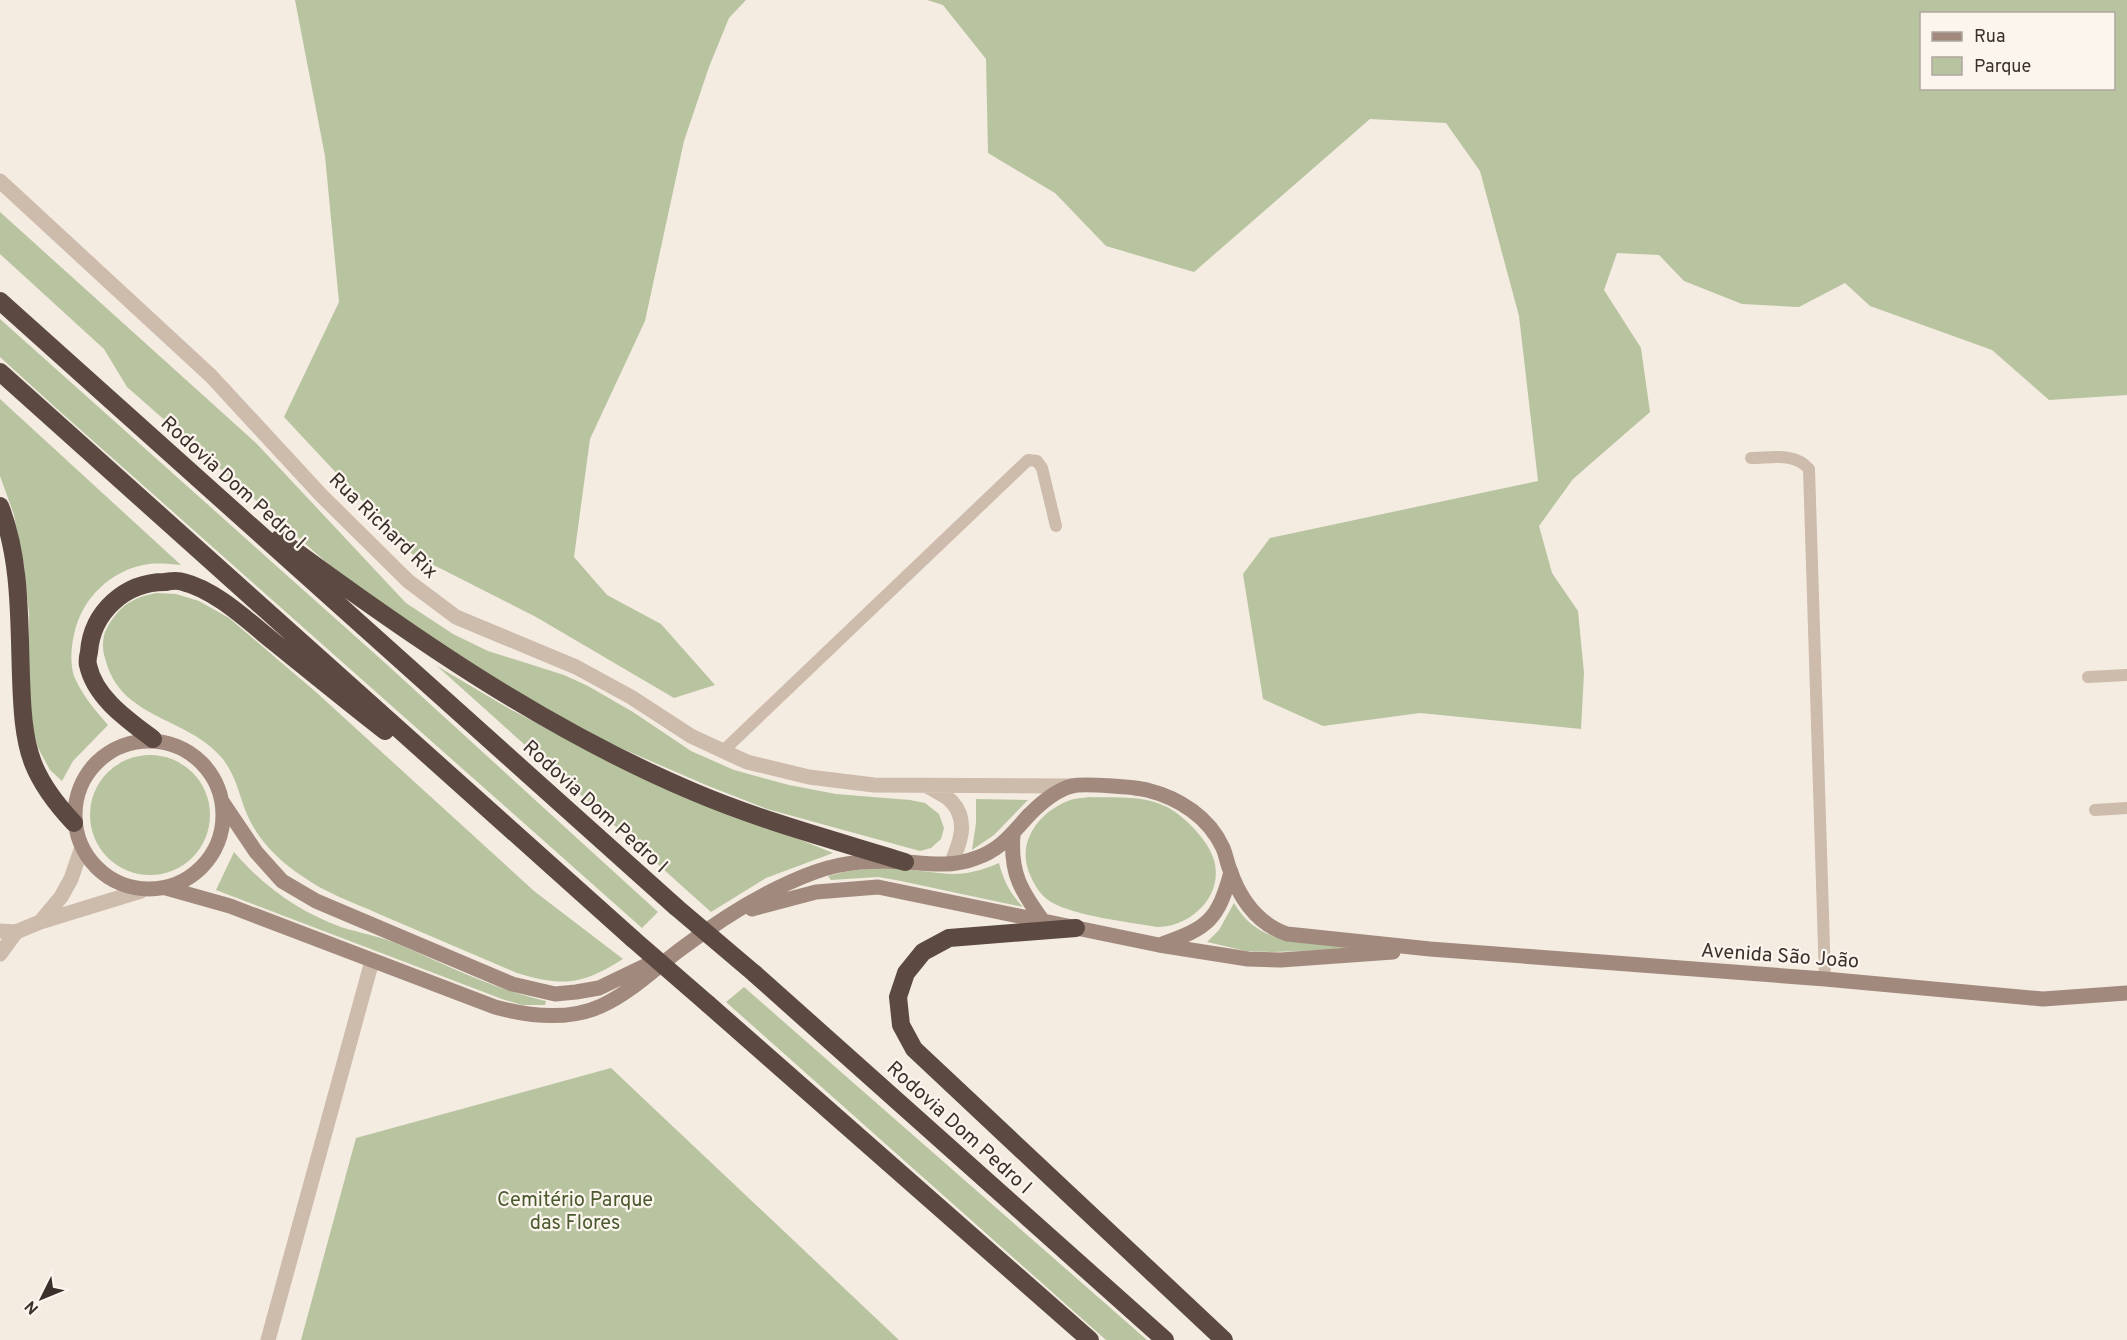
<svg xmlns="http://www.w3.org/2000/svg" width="2127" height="1340" viewBox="0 0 2127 1340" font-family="Overpass,sans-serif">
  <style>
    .green { fill: #b8c4a0; fill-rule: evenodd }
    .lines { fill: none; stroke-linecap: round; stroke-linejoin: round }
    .service { stroke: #cdbbac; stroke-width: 12 }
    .minor { stroke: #cdbbac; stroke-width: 15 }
    .tertiary { stroke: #cdbbac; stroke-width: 15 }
    .secondary { stroke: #a18a7d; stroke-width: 15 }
    .motorway { stroke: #5c4a42; stroke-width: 18 }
    .motorway-bridge { stroke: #5c4a42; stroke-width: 18 }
    .labels { text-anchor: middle; stroke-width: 4.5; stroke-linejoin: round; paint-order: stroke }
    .street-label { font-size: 20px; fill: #3b302b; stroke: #fbf5ee }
    .park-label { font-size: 20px; fill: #4a5a2e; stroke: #fbf5ee }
  </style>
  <rect width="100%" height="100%" fill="#f4ebe1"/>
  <path class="green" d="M295 0H746L729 18 709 67 684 141 645 321 590 439 574 557 607 595 661 624 715 685 674 698 536 617 412 554 284 417 339 302 325 156Z
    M927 0H2127V395L2049 400 1992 350 1870 306 1845 283 1799 307 1742 304 1684 281 1659 255 1617 253 1604 290 1641 348 1650 412 1573 479 1539 526 1552 573 1578 611 1584 673 1581 729 1420 713 1323 726 1263 699 1243 574 1270 538 1538 481 1519 316 1480 171 1446 123 1370 119 1194 272 1106 246 1055 193 988 153 986 59 943 5ZM1922 14H2114V88H1922Z
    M0 212 257 444 406 603 453 634 488 651 564 675 588 686 633 712 691 751 734 770 789 785 836 794 910 800 925 803 939 814 944 828 941 839 931 848 920 851 767 809 706 785 586 733 514 694 351 584 127 387 104 349 0 254Z
    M0 319 384 662 658 912 642 928 56 408 0 357Z
    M0 399 181 565C171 564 159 563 149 564 111 569 81 599 74 635 71 647 70 664 74 676 82 695 95 710 108 725L73 761 62 781 50 770 38 748 29 716V613L24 566 14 515 0 476Z
    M156 593 176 594 199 601 229 618 317 693 534 891 623 959C581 985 564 987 517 973 471 953 425 934 379 914 353 902 325 893 302 876 278 860 257 839 246 812 238 791 236 776 222 758 187 716 120 720 105 658 102 649 102 636 107 628 120 605 132 598 156 593Z
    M437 666 508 708 614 764 833 853 766 878 711 912Z
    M90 815a60 60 0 1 1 120 0a60 60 0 1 1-120 0Z
    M1090 797C1115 798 1144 795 1167 807 1184 816 1206 838 1213 857 1226 894 1192 927 1157 927 1128 922 1075 916 1051 902 1041 896 1035 886 1031 877 1015 845 1037 813 1068 801 1074 798 1083 798 1090 797Z
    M976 799 1028 800 994 835 972 850 976 823Z
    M234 852C263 886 299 912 341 927 360 933 379 936 398 944 446 965 495 990 546 1001L545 1005H522L502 999 216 890Z
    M999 863C1004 882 1010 893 1023 907L896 880 878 877 831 880 828 876C852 869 877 867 902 869 944 872 957 881 999 863Z
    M1234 903C1255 939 1286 941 1324 944 1343 945 1361 947 1380 948L1272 952 1246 951 1207 942 1219 930Z
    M744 987 1147 1340H1106L726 1002Z
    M611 1068 899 1340H301L356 1138Z"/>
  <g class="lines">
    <path class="service" d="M1751 458C1771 458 1795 452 1809 469L1825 979
      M2088 677 2127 675
      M723 751 1028 460 1037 461 1042 468 1056 526
      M2095 810 2127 808"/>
    <path class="minor" d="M0 181 211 376 321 495 408 581 456 617 576 667 631 697 691 736 747 762 809 777 874 785 1073 786
      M927 786C935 791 946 795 952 802 969 821 960 843 951 864
      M0 954 16 932
      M268 1340 372 961"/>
    <path class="tertiary" d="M40 922 61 897 71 879 82 847
      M0 931 16 932 40 922 141 891"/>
    <path class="secondary" d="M75 815a74 74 0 1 1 148 0a74 74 0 1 1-148 0Z
      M223 803 256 852 282 881 316 901 512 984 555 994 576 992 599 988 651 963
      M1013 835C1010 873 1021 891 1043 921
      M166 888 230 906 495 1007C528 1016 568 1021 601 1006 632 992 657 966 685 946 725 916 768 889 815 872 845 861 875 860 907 862 931 864 953 867 976 858 1002 849 1012 833 1030 814 1041 803 1056 790 1072 786 1083 783 1135 787 1147 790 1179 798 1209 817 1223 848 1226 855 1227 863 1230 870 1240 899 1258 924 1287 934L1430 949 1825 979 2043 999 2127 993
      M752 909 816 892 878 887 1159 945 1248 959 1281 960 1393 952
      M1162 944C1208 928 1218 920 1231 872"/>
    <path class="motorway" d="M0 301 676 907
      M0 372 633 939
      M0 506C21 559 19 620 21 677 22 705 23 737 33 763 42 786 57 805 74 823
      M279 539C409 635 544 729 694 792 762 821 834 840 905 862
      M153 739C128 720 95 698 88 665 87 661 88 656 89 652 92 612 125 582 165 582 171 581 178 580 183 582 216 590 249 622 274 642 311 672 348 702 385 731
      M1076 928 949 938 923 952 906 973 898 997 901 1025 914 1049 1224 1340
      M755 974 1165 1340
      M708 1004 1090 1340"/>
    <path class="motorway-bridge" d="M676 907 755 974
      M633 939 708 1004"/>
  </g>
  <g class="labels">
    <g class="street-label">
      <text transform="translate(234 482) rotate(42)" y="7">Rodovia Dom Pedro I</text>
      <text transform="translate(384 525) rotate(44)" y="7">Rua Richard Rix</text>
      <text transform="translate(596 806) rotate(42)" y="7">Rodovia Dom Pedro I</text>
      <text transform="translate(1780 955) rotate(4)" y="7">Avenida São João</text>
      <text transform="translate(960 1127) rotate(42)" y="7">Rodovia Dom Pedro I</text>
    </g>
    <g class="park-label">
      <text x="575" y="1206">Cemitério Parque<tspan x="575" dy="23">das Flores</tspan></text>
    </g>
  </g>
  <rect x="1920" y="12" width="195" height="78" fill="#fbf5ee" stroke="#aea6a0" stroke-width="1.5"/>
  <rect x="1932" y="32" width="30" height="9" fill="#a18a7d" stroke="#aea6a0" stroke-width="1.5"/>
  <text x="1974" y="42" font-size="18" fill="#3b302b">Rua</text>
  <rect x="1932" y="57" width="30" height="18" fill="#b8c4a0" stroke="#aea6a0" stroke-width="1.5"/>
  <text x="1974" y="72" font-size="18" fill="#3b302b">Parque</text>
  <g transform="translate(42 1298) rotate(227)" stroke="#fbf5ee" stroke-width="4.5" paint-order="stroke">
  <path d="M0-4.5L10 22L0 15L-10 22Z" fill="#3b302b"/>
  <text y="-9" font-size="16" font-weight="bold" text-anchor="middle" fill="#3b302b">N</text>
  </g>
</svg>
